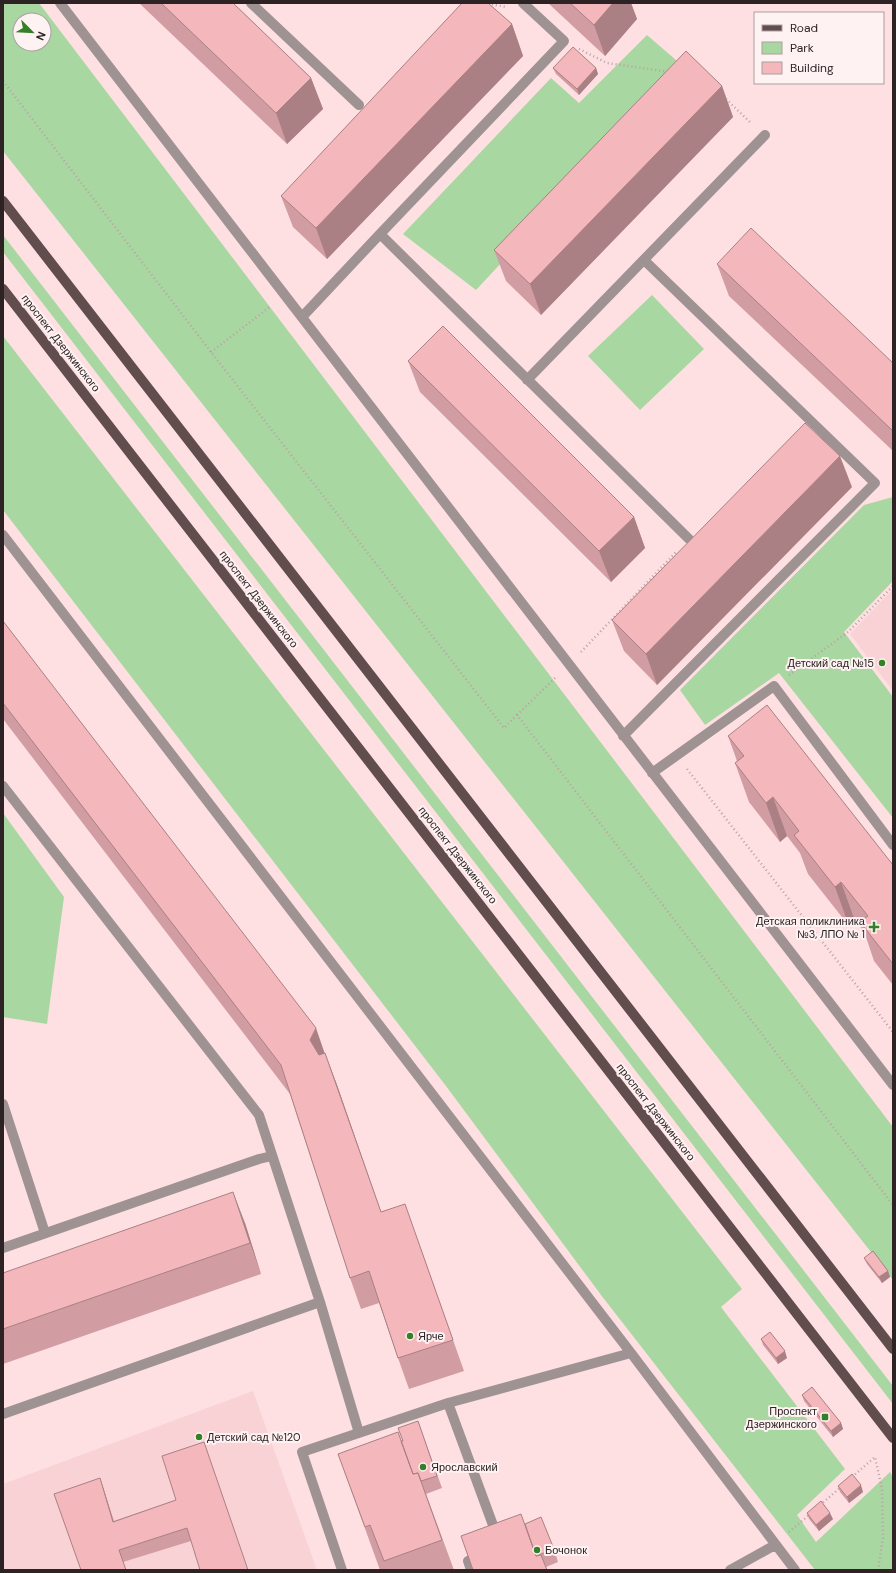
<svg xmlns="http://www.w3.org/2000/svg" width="896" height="1573" viewBox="0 0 896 1573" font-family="'DM Sans',sans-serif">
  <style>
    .built { fill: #f9d2d5 }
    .green { fill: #a8d7a2; fill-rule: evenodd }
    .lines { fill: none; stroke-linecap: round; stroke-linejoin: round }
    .path { stroke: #baa2a4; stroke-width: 2.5; stroke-dasharray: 1 3; stroke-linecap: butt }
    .minor { stroke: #9f9293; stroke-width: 10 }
    .major { stroke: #624d4e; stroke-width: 10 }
    .wall { fill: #d19da2 }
    .shaded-wall { fill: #aa8084 }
    .building { fill: #f3b7bc; stroke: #aa8084 }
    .poi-dot { fill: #338029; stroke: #fff2f3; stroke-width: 1.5 }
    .labels { text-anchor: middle; stroke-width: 4; stroke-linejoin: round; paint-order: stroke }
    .street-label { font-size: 11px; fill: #2e2324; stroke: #fff2f3 }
    .poi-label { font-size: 11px; fill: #2e2324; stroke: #fff2f3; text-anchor: start }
  </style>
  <rect width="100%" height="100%" fill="#fee0e2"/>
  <path class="built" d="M893 589V691L850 634Z
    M253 1391 317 1570H3V1484Z"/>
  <path class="green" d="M3 3H39L893 1127V1280L3 151ZM20 20H44V44H20Z
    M647 35 684 67 476 290 403 234 551 78 579 103Z
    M3 235 893 1386V1404L3 252Z
    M652 295 704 349 640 410 588 356Z
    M3 336 742 1289 721 1307 845 1469 797 1515 816 1542 890 1472 893 1477V1570H815L601 1295 446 1086 3 510Z
    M893 497V581L844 632 893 697V818L779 673 705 725 680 690 864 505Z
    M3 813 64 897 47 1024 3 1017Z"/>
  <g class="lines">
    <path class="path" d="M484 3 506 7
      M579 49 607 63 670 72
      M3 81 211 352 504 728 517 715 893 1205
      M726 99 751 123
      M211 352 271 306
      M581 652 677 551
      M789 675 848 632 893 586
      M517 715 557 676
      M687 769 893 1032
      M852 1477 875 1457 882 1489 883 1538 878 1570
      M820 1505 841 1487
      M789 1532 809 1515"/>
    <path class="minor" d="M60 3 893 1085
      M251 3 359 105
      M380 234 564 41 523 3
      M302 317 380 234 689 539
      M527 380 765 135
      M3 535 631 1353 795 1570
      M623 736 875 483 644 260
      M652 773 774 686 893 845
      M3 786 259 1115 320 1302 359 1433
      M3 1104 45 1233
      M3 1248 259 1159 272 1156
      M3 1414 320 1302
      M497 1536 448 1403 631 1353
      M342 1570 302 1452 448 1403
      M471 1570 468 1561 482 1556
      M730 1570 775 1545"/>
    <path class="major" d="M3 201 893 1349
      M3 289 893 1438"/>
  </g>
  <path class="wall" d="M139 3H233L311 78 323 109 287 144Z
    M548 3H631L637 19 605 56Z
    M512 24 523 56 327 259 293 227 281 196Z
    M553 68H596L598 74 579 95 556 74Z
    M722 86 733 117 541 315 506 281 494 250Z
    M717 264 893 363V451L729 296Z
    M408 361 634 517 645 548 611 582 420 392Z
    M852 487 657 685 624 651 612 620Z
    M3 621 325 1054 337 1085 381 1212 416 1235 464 1371 409 1389 398 1358 379 1303 361 1309 350 1278 290 1094 3 719Z
    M728 736 893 865V985L874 961 864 931 855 921 849 926 808 874 800 853 787 836 780 842 749 802 735 763 737 761Z
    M245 1223 261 1274 3 1364V1273Z
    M864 1258 888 1271 890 1277 882 1283 867 1264Z
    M761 1339 787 1358 778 1364 763 1345Z
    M802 1395 841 1423 843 1429 833 1437 804 1401Z
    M418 1421 442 1488 426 1494 454 1570H387L386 1569 380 1570 338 1454 402 1441Z
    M204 1442 191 1541 123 1562 81 1570 100 1478 104 1490 114 1521 176 1500Z
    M838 1486 863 1492 849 1503 840 1492Z
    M807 1513 833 1519 819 1531 809 1519Z
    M525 1524 554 1549 558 1562 546 1567Z"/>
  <path class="shaded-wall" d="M613 3H631L637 19 605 56 594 25Z
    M512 24 523 56 327 259 316 228Z
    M596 68 598 74 579 95 577 89Z
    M311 78 323 109 287 144 276 113Z
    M722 86 733 117 541 315 530 284Z
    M840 456 852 487 657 685 646 654Z
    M634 517 645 548 611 582 599 551Z
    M773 797 787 836 780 842 766 803Z
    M841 882 855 921 849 926 835 887Z
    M316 1028 327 1060 321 1071 310 1040Z
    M325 1053 337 1085 392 1244 381 1212Z
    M233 1192 245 1223 261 1274 250 1243Z
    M888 1271 890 1277 882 1283 879 1277Z
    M785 1351 787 1358 778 1364 776 1358Z
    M841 1423 843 1429 833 1437 831 1431Z
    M100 1478 104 1490 117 1534 113 1522Z
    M861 1485 863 1492 849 1503 847 1497Z
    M830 1513 833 1519 819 1531 816 1525Z"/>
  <path class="building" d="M161 3H233L311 78 276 113Z
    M462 3H488L512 24 316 228 281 196Z
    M570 3H613L594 25Z
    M573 47 596 68 577 89 553 68Z
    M686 51 722 86 530 284 494 250Z
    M751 228 893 363V431L717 264Z
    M443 326 634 517 599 551 408 361Z
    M805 423 840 456 646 654 612 620Z
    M3 621 316 1028 310 1040 319 1055 325 1053 381 1212 405 1204 453 1340 398 1358 369 1271 350 1278 281 1065 3 703Z
    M767 705 893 865V964L860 922 868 916 841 882 835 887 794 835 799 831 773 797 766 803 735 763 744 756 728 736Z
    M233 1192 250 1243 3 1329V1273Z
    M873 1251 888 1271 879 1277 864 1258Z
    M770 1332 785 1351 776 1358 761 1339Z
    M812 1387 841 1423 831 1431 802 1395Z
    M418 1421 437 1476 421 1481 418 1473 413 1474 401 1441H403L398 1428Z
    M398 1432 413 1474 418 1473 442 1540 384 1561 370 1525 365 1527 338 1454Z
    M204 1442 248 1570H200L187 1528 119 1550 126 1570H81L54 1494 100 1478 113 1522 176 1500 162 1456Z
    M852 1474 861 1485 847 1497 838 1486Z
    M821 1501 830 1513 816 1525 807 1513Z
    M521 1514 536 1556 541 1555 547 1570H473L461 1536Z
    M541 1517 554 1549 536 1556 525 1524Z"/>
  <g class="poi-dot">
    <circle cx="882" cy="663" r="4"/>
    <path d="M872 921h4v4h4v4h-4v4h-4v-4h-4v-4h4z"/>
    <circle cx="410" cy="1336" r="4"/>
    <rect x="821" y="1413" width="8" height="8" rx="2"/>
    <circle cx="199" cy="1437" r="4"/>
    <circle cx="423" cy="1467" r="4"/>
    <circle cx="537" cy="1550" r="4"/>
  </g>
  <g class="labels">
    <g class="street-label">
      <text transform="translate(61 343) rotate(52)" y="4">проспект Дзержинского</text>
      <text transform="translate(259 599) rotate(52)" y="4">проспект Дзержинского</text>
      <text transform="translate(458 855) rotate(52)" y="4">проспект Дзержинского</text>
      <text transform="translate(656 1112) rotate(52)" y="4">проспект Дзержинского</text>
    </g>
    <g class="poi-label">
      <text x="874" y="667" text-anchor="end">Детский сад №15</text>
      <text x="865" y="925" text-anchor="end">Детская поликлиника<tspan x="865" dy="13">№3, ЛПО № 1</tspan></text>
      <text x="418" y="1340">Ярче</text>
      <text x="817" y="1415" text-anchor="end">Проспект<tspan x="817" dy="13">Дзержинского</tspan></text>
      <text x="207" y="1441">Детский сад №120</text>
      <text x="431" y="1471">Ярославский</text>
      <text x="545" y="1554">Бочонок</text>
    </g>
  </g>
  <rect width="896" height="1573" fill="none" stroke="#2e2324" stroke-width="8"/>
  <rect x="754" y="12" width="130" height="72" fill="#fff2f3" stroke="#ab9fa0"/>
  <rect x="762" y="25" width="20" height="6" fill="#624d4e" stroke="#ab9fa0"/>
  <text x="790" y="32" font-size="12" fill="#2e2324">Road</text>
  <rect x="762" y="42" width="20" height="12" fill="#a8d7a2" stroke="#ab9fa0"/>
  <text x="790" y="52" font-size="12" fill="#2e2324">Park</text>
  <rect x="762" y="62" width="20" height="12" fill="#f3b7bc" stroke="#ab9fa0"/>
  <text x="790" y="72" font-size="12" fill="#2e2324">Building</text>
  <g transform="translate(32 32) rotate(114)"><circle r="19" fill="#fff2f3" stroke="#ab9fa0"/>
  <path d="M0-3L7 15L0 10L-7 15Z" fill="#338029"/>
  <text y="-6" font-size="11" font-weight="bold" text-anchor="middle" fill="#2e2324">N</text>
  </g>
</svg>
